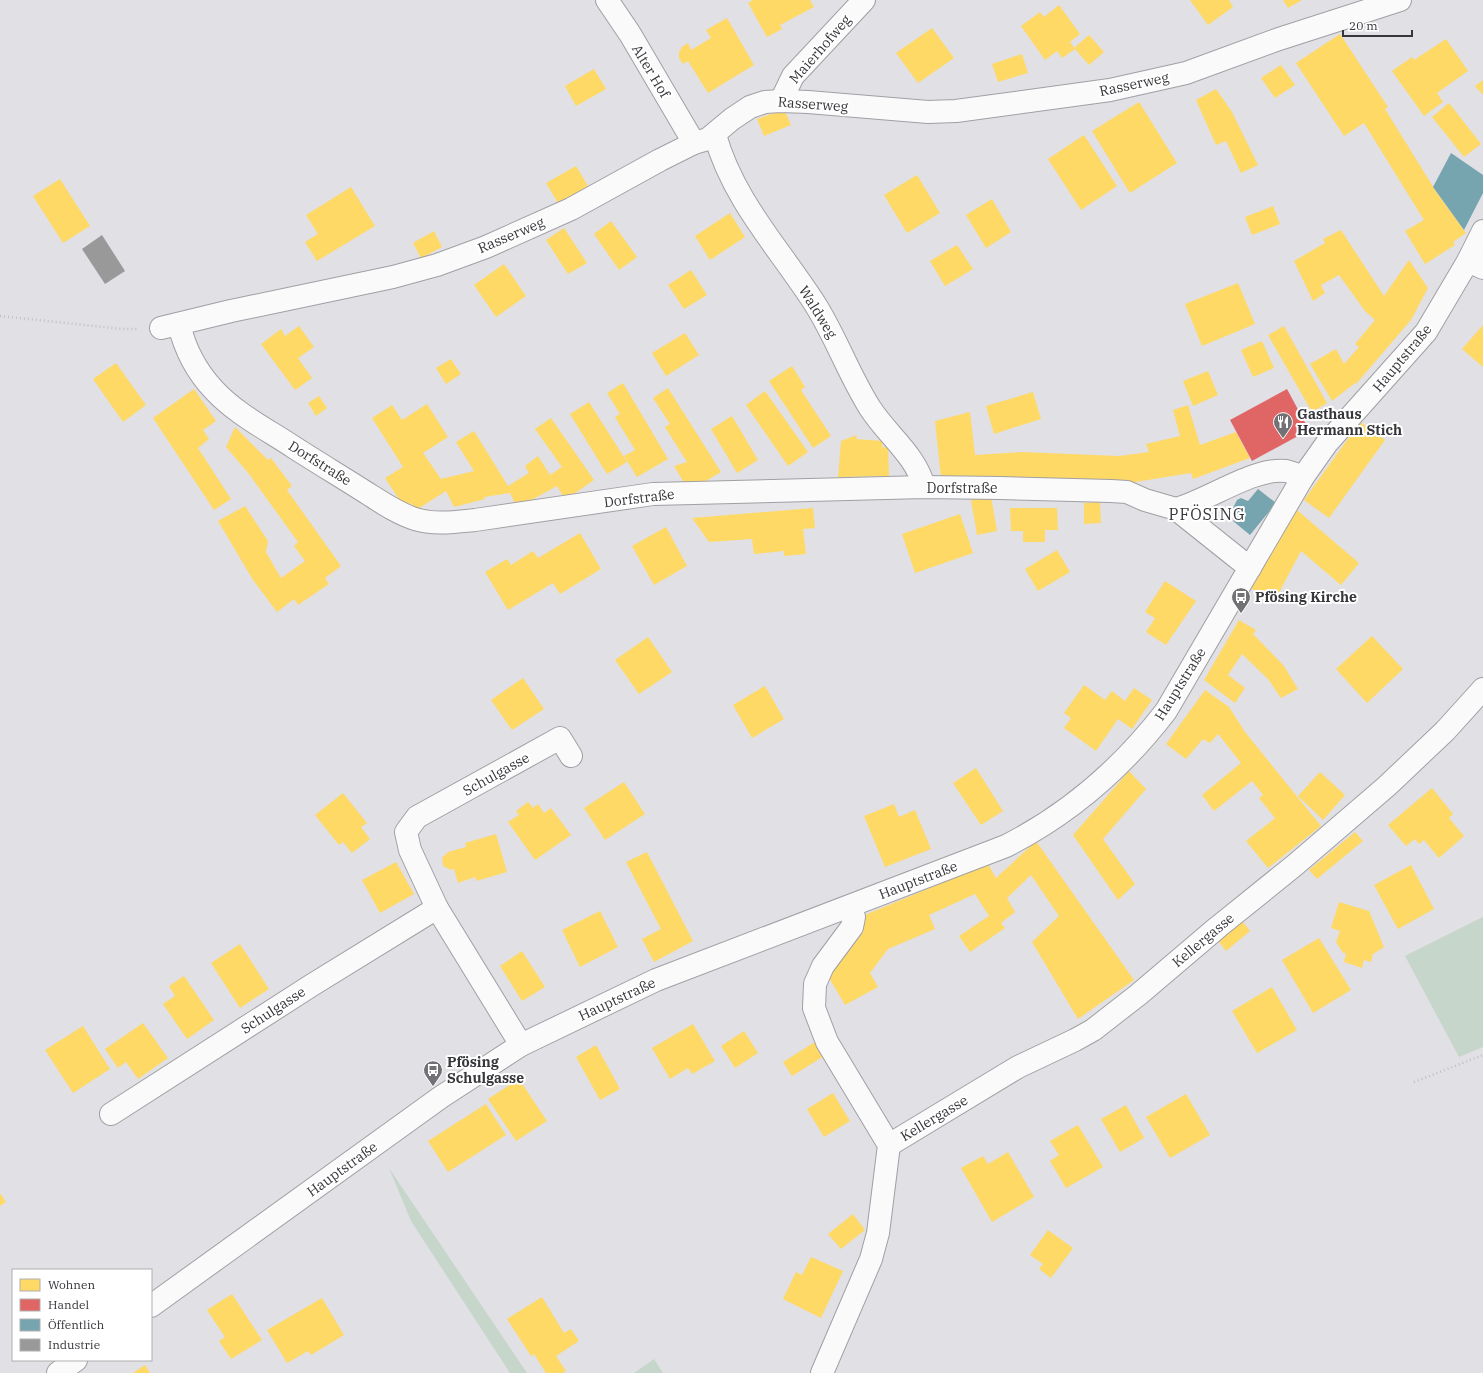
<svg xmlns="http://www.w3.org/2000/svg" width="1483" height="1373" viewBox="0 0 1483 1373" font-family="'IBM Plex Serif',serif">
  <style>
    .green { fill: #c6d6ca }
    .homes { fill: #ffd966 }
    .shops { fill: #e06666 }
    .public { fill: #76a5af }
    .industry { fill: #999 }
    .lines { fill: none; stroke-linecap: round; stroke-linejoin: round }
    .street-casing { stroke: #a0a0a4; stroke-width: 24 }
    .secondary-casing { stroke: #a0a0a4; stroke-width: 24 }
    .path { stroke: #c0c0c1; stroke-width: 2.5; stroke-dasharray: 1 3; stroke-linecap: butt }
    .street { stroke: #fafafb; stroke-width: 22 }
    .secondary { stroke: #fafafb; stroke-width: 22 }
    .labels { text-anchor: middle; stroke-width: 4; stroke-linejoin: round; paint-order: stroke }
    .street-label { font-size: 14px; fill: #36373b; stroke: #fff }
    .poi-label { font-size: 14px; font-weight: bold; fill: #36373b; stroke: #fff; text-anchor: start }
    .quarter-label { font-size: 16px; letter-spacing: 1px; fill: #36373b; stroke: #fff }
  </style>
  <rect width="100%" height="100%" fill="#e0e0e5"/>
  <g class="green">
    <path d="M1483,917V1047L1459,1057L1405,956Z"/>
    <path d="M389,1168L527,1373H510L411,1221Z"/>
    <path d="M654,1359L663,1373H634Z"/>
  </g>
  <g class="homes">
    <path d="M753,0H810L814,7L780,25L782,29L767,37L748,3Z"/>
    <path d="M1190,0H1229L1233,7L1208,25Z"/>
    <path d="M1283,0H1302L1288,8Z"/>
    <path d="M1059,5L1080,34L1070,42L1075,49L1062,58L1057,51L1045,60L1021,26L1040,12L1044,17Z"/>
    <path d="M727,18L754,65L708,93L688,61L683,64L679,58V52L682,47L688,43L691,50L711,38L706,30Z"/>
    <path d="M932,28L954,58L918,83L896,53Z"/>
    <path d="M1340,34L1388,107L1385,109L1437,193L1466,233L1453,242L1455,245L1425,264L1405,231L1424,220L1364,123L1344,136L1296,63Z"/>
    <path d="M1089,35L1104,52L1089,65L1074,48Z"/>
    <path d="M1446,39L1468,71L1437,93L1443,102L1424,116L1392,71L1412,57L1414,60Z"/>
    <path d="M1022,54L1028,73L998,82L992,64Z"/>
    <path d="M1281,65L1295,85L1275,98L1261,78Z"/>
    <path d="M594,69L606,89L576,106L565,86Z"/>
    <path d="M1483,80V95L1475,86Z"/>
    <path d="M1216,89L1232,112L1258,165L1241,173L1226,141L1216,145L1196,100Z"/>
    <path d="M1139,102L1177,163L1130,193L1092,131Z"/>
    <path d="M1449,103L1481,144L1464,157L1432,117Z"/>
    <path d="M784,109L791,125L764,136L757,119Z"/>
    <path d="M1084,135L1117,186L1081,210L1048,159Z"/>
    <path d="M576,166L588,186L558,203L546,183Z"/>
    <path d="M917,175L940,213L907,233L884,195Z"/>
    <path d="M60,179L90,226L63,243L33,196Z"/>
    <path d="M351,187L375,226L317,261L305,242L318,234L306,215Z"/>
    <path d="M992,199L1011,232L986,248L966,215Z"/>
    <path d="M1273,206L1280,224L1252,235L1245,217Z"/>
    <path d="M730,213L745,237L710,260L695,236Z"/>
    <path d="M611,221L637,257L619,270L594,234Z"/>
    <path d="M564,228L587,263L568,274L546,240Z"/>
    <path d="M1341,230L1384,296L1409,260L1428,288L1411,320L1356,384L1355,383L1332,401L1310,364L1336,349L1344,364L1359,347L1355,344L1375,320L1365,311L1339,275L1321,285L1325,293L1313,301L1294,261L1325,243L1323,239Z"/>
    <path d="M434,231L442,247L421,258L413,243Z"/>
    <path d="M957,245L973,269L945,286L930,261Z"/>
    <path d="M504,264L526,296L496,317L474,285Z"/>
    <path d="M691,270L707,295L684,309L668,285Z"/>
    <path d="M1238,283L1255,324L1202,346L1185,304Z"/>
    <path d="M1483,325V367L1462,349Z"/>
    <path d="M299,326L314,347L298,358L312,378L295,390L261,344L281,329L285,336Z"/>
    <path d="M1284,326L1327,403L1312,412L1268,335Z"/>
    <path d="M685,333L699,355L666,376L652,353Z"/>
    <path d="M1262,341L1274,368L1253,377L1241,350Z"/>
    <path d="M451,359L461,374L446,384L436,368Z"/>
    <path d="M116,363L146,405L123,422L93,379Z"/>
    <path d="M792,366L805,387L801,390L831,436L813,448L769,381Z"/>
    <path d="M1208,371L1218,395L1193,406L1183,381Z"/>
    <path d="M623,383L668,459L637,477L624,456L635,450L615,417L620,414L607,393Z"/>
    <path d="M668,388L721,472L704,482L686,486L674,466L687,462L665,427L670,424L653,398Z"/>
    <path d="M194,389L216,421L203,430L209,439L198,448L231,499L214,510L153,418Z"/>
    <path d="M765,391L808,452L788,466L746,405Z"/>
    <path d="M1033,392L1041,419L994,434L986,406Z"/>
    <path d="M319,396L327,408L316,416L308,403Z"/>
    <path d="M589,402L627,462L607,474L570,414Z"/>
    <path d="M427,404L448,437L423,453L441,479L474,471L456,442L474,431L508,486L529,473L525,466L538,456L550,475L562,467L535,429L551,418L594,480L565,500L557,486L517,508L510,493L484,497L485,499L454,507L446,491L416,510L411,503L405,508L385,478L403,467L372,418L392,405L402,420Z"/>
    <path d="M1188,405L1200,445L1236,432L1250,458L1193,479L1191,473L1123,484L1030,480L1029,477H941L935,421L970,412L975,455L1022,452L1119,456L1149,452L1146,444L1180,436L1173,410Z"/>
    <path d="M732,416L758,460L737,473L711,429Z"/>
    <path d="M1360,422L1385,440L1329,518L1304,500Z"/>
    <path d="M235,427L268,460L271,458L292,486L287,490L341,566L325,578L329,584L298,605L294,599L277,612L253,580L218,521L245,506L268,541L266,552L281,578L305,561L294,546L298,542L249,474L226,447Z"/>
    <path d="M857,435L856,439L883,441L882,447L888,448L889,476L838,477L841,441Z"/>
    <path d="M991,496L997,531L977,535L971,500Z"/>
    <path d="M1100,502L1101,523L1084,524V503Z"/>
    <path d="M813,508L815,528L803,529L806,554L784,556V551L754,554L752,539L709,542L692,518Z"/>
    <path d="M1010,508H1057L1058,530H1045V542H1023V531H1011Z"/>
    <path d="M1297,510L1359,563L1341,585L1301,551L1274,602L1251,588Z"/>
    <path d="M960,514L973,553L915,573L902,534Z"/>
    <path d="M666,527L687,566L654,585L632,546Z"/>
    <path d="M580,533L601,569L560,594L553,583L508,610L485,572L507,559L511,565L533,551L538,558Z"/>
    <path d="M1057,550L1070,572L1038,591L1025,569Z"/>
    <path d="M1165,581L1196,601L1166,645L1146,632L1155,618L1145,612Z"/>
    <path d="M1239,620L1256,630L1253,634L1284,666L1298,689L1281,698L1268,679L1242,654L1228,675L1245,688L1235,703L1204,680Z"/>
    <path d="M1372,636L1403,669L1367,703L1336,669Z"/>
    <path d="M648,637L672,672L639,694L615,660Z"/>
    <path d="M523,678L544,709L512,730L491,700Z"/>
    <path d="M1084,685L1105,700L1112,691L1125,701L1134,688L1152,700L1132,729L1118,719L1096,751L1064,728L1071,718L1064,713Z"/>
    <path d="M765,686L784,719L752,738L733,705Z"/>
    <path d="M1205,690L1229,707L1245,732L1321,826L1268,868L1246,841L1275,818L1259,798L1263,795L1252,781L1214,811L1202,795L1241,763L1218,734L1210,743L1203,739L1186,759L1166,744Z"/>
    <path d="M976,768L1003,811L981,825L953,783Z"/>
    <path d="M1129,771L1146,789L1103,839L1135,884L1118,900L1073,835Z"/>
    <path d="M1320,772L1345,795L1323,820L1298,796Z"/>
    <path d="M624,782L645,814L605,840L584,808Z"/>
    <path d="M1432,788L1453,814L1449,818L1464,836L1439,858L1424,840L1419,844L1415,839L1406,846L1388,825Z"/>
    <path d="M343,793L367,823L361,827L370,839L352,853L343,842L339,845L315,815Z"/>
    <path d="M528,802L533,808L538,804L544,813L551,808L571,835L535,860L508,822L519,815L516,811Z"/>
    <path d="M894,804L899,817L915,810L931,849L885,867L864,816Z"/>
    <path d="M1355,832L1363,841L1317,879L1309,870Z"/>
    <path d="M496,834L507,872L476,881L475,877L458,883L454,869L451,870L443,866L442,858L448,852L466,847L465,843Z"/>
    <path d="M1036,841L1134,980L1078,1019L1032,942L1059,916L1031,875L1007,898L1015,912L1001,923L1005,928L970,952L959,936L989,916L975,894L929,915L935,929L888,949L870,973L878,987L845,1005L825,971L867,914L988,864L996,878Z"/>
    <path d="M647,852L693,941L654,962L642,939L661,929L626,862Z"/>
    <path d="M396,862L414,894L380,913L362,880Z"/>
    <path d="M1411,865L1434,909L1398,929L1374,885Z"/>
    <path d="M1339,902L1369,911L1384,947L1373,954L1371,962L1364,960L1362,968L1344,962L1346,953H1343L1336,942L1340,931L1331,928Z"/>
    <path d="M600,911L618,947L580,967L562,930Z"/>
    <path d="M1240,918L1250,931L1226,951L1216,938Z"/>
    <path d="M1319,938L1351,990L1313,1013L1282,960Z"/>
    <path d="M240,944L269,989L240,1008L211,963Z"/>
    <path d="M522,951L545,987L522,1001L500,966Z"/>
    <path d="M184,976L214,1020L187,1039L163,1004L175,996L169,986Z"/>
    <path d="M1272,987L1297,1030L1257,1053L1232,1011Z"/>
    <path d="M143,1023L168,1058L138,1079L126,1062L118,1068L105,1049Z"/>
    <path d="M693,1024L715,1061L692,1074L688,1068L670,1079L652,1048Z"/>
    <path d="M83,1026L110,1069L73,1093L45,1050Z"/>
    <path d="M744,1031L758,1053L735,1068L721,1046Z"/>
    <path d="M815,1042L824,1056L792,1076L783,1062Z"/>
    <path d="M596,1045L620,1089L600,1100L576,1057Z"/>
    <path d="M519,1079L547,1121L516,1141L488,1099Z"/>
    <path d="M833,1093L850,1121L824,1137L807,1109Z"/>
    <path d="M1186,1094L1210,1135L1170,1158L1146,1117Z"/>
    <path d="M486,1104L506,1135L448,1172L428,1141Z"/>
    <path d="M1126,1105L1144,1138L1120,1152L1101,1119Z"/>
    <path d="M1078,1125L1103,1167L1066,1188L1050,1161L1059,1155L1050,1141Z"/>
    <path d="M1008,1152L1034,1197L992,1222L961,1168L983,1156L988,1164Z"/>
    <path d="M0,1193L6,1202L0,1206Z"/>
    <path d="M853,1214L865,1230L841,1249L828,1234Z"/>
    <path d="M1048,1230L1073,1248L1051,1278L1039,1269L1043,1264L1030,1255Z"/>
    <path d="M811,1257L843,1271L821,1318L783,1299L796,1272L802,1275Z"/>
    <path d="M232,1294L262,1340L231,1359L219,1341L225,1337L207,1310Z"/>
    <path d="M542,1297L564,1333L571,1329L579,1341L556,1356L566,1371L563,1373H546L534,1354L531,1356L507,1319Z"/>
    <path d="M322,1298L344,1335L311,1355L308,1351L287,1363L267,1330Z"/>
    <path d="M145,1365L150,1373H133Z"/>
  </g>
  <path class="shops" d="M1287,389L1309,430L1252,461L1230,420Z"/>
  <g class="public">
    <path d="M1451,153L1483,175V193L1464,230L1433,187Z"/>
    <path d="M1258,489L1276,503L1250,535L1233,521L1238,515L1233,508L1237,500L1241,498L1248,501Z"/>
  </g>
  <path class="industry" d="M102,235L125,271L105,284L82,249Z"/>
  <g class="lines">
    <g class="street-casing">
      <g id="street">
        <path d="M607,0L630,34L694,143"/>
        <path d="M781,101L793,76L864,0"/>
        <path d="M715,135C733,200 779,248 815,304C836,337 849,375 870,408C888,436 916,455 924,487"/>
        <path d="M1468,261L1483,268"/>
        <path d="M179,324C185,350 196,371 214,390C236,414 268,430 295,448C320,464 345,479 370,495C384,504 399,514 415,519C434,525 455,522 475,520L653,494L924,487L1000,488L1111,491L1127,492L1145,500L1176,509L1250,568"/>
        <path d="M161,328L231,311L393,277L437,265L486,247L571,209L660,160L694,143L708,139L732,119L750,107L765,102L781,101L808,102L928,112L956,111L1110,90L1186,73L1279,39L1400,0"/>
        <path d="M1176,509C1209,500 1254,467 1286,471C1291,472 1298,475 1303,477"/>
        <path d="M521,1045L437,908L410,850L406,832L417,817L560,738L571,756"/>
        <path d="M111,1114L312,985L437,908"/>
        <path d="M889,1145L1018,1067L1075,1040L1093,1030L1138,995L1218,927L1295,865L1387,786L1445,731L1483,689"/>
        <path d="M822,1373L871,1259L878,1233L889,1145L827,1042L814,1008L815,984L823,966L852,927L854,917L851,906"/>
      </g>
    </g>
    <g class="secondary-casing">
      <g id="secondary">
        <path d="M151,1306L441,1097L521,1045L656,980L1006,846C1069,814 1123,767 1166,711L1303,477L1327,443L1426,332L1468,261L1483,231"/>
        <path d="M58,1373L76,1360"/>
      </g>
    </g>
    <g class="path">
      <path d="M0,316L122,329H138"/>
      <path d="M1414,1082L1483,1055"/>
    </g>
    <use href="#street" class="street"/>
    <use href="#secondary" class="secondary"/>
  </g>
  <defs>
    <g id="restaurant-pin" transform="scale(1)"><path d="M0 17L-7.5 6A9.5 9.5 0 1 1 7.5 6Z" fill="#727276" stroke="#fff"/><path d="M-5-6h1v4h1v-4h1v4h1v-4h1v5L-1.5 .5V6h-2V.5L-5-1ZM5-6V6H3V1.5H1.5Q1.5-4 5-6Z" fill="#fff"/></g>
    <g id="bus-pin" transform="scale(1)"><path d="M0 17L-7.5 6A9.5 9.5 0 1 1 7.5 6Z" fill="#727276" stroke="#fff"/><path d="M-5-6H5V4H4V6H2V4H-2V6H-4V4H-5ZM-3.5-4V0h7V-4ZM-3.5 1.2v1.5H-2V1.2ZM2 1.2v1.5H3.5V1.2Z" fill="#fff"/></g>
  </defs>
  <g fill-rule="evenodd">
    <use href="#restaurant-pin" x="1283" y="422"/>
    <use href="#bus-pin" x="1241" y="597"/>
    <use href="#bus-pin" x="433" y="1070"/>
  </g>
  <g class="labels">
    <g class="street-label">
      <text transform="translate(820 49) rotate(-49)" y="5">Maierhofweg</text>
      <text transform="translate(651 71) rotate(59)" y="5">Alter Hof</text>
      <text transform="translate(1134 84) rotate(-12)" y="5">Rasserweg</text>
      <text transform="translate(813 104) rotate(4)" y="5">Rasserweg</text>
      <text transform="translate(511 235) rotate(-23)" y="5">Rasserweg</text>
      <text transform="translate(818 312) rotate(58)" y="5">Waldweg</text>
      <text transform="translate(1402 358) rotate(-50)" y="5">Hauptstraße</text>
      <text transform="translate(320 463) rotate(32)" y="5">Dorfstraße</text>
      <text x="962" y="493">Dorfstraße</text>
      <text transform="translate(639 498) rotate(-7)" y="5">Dorfstraße</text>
      <text transform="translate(1180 684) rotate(-58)" y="5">Hauptstraße</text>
      <text transform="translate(496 774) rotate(-29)" y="5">Schulgasse</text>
      <text transform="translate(918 880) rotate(-21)" y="5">Hauptstraße</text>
      <text transform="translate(1203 940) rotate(-40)" y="5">Kellergasse</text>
      <text transform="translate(617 999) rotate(-25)" y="5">Hauptstraße</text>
      <text transform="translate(273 1010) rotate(-33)" y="5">Schulgasse</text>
      <text transform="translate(934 1118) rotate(-31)" y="5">Kellergasse</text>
      <text transform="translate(342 1169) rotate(-36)" y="5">Hauptstraße</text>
    </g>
    <g class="poi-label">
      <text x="1297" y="419">Gasthaus<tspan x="1297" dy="16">Hermann Stich</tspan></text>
      <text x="1255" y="602">Pfösing Kirche</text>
      <text x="447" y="1067">Pfösing<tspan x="447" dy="16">Schulgasse</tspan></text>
    </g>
    <g class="quarter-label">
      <text x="1207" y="520">PFÖSING</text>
    </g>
  </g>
  <rect x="12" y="1269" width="140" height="92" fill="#ffffff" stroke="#afafb1"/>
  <rect x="20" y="1279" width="20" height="12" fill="#ffd966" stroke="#afafb1"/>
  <text x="48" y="1289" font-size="12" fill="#36373b">Wohnen</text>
  <rect x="20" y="1299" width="20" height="12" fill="#e06666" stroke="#afafb1"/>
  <text x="48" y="1309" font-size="12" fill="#36373b">Handel</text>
  <rect x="20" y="1319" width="20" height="12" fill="#76a5af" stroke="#afafb1"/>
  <text x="48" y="1329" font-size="12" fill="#36373b">Öffentlich</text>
  <rect x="20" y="1339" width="20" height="12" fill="#999999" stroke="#afafb1"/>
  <text x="48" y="1349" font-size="12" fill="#36373b">Industrie</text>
  <path d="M1343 30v6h69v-6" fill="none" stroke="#36373b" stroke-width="2"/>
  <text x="1349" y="30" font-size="12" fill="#36373b" stroke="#ffffff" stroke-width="3" paint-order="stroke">20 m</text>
</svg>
